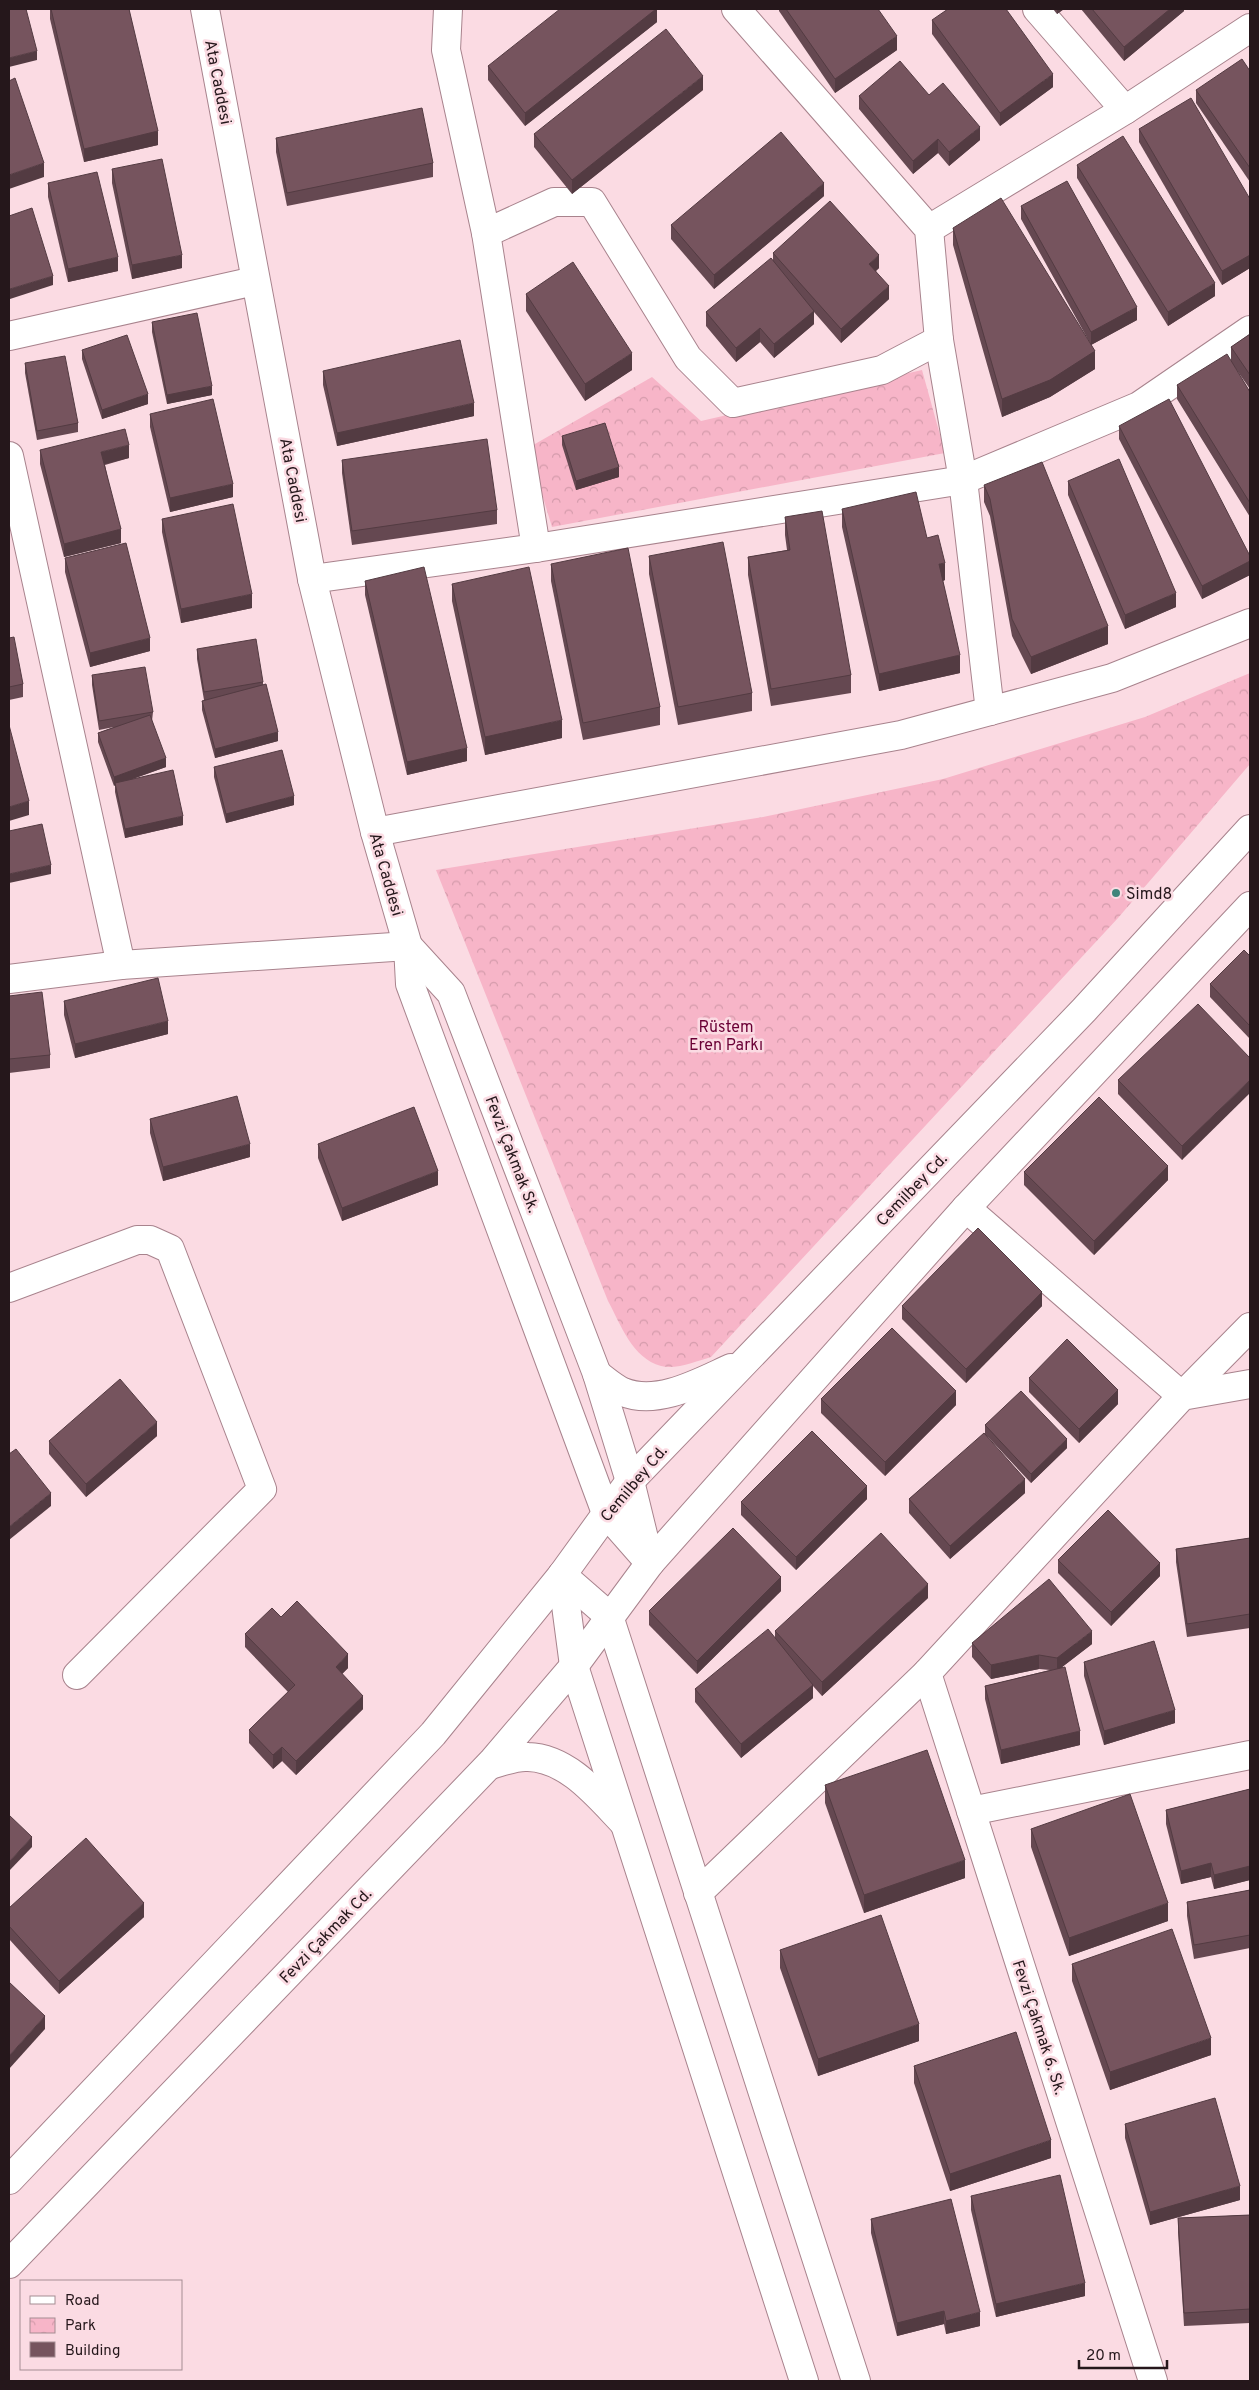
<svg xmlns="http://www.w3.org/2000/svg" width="1259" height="2390" viewBox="0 0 1259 2390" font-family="Overpass,sans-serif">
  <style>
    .park { fill: url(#park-crowns) }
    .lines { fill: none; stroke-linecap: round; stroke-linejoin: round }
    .minor-casing { stroke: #a8838d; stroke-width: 30 }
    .major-casing { stroke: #a8838d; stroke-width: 30 }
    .minor { stroke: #fff; stroke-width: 28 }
    .major { stroke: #fff; stroke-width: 28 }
    .wall { fill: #654851 }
    .shaded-wall { fill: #533b42 }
    .building { fill: #76545e; stroke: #533b42 }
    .poi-dot { fill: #40857b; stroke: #fbdbe3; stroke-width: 2 }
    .labels { text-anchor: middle; stroke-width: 5; stroke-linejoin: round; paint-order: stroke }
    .street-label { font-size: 16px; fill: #25171b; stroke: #fbdbe3 }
    .poi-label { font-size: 16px; fill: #25171b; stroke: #fbdbe3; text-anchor: start }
    .park-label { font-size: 16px; fill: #6a0035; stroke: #fbdbe3 }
  </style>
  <defs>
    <pattern id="park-crowns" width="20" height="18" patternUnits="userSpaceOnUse" patternTransform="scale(1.25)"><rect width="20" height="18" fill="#f7b5c8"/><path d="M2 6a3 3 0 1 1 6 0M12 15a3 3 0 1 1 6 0" fill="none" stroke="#d49bab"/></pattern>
  </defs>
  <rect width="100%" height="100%" fill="#fbdbe3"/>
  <g class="park">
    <path d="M922,370L945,453L552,527L528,448L652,377L701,421Z"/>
    <path d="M1250,673V764L1118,918L711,1357C697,1361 676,1370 661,1366C632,1358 621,1325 608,1301L436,870L763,817L943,779L1145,717Z"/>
  </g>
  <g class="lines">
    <g class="minor-casing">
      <g id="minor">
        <path d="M205,9L312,579L375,832L408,946L410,984L606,1513L650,1563"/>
        <path d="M448,9L446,50L486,233L536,548"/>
        <path d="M736,9L929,229L939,340L963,480L990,711"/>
        <path d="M1037,9L1125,110"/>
        <path d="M929,229L1125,110L1250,28"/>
        <path d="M486,233L554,202H592L688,358L733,403L882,370L939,340"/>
        <path d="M9,336L255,281"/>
        <path d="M9,456L121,965"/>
        <path d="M312,579L536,548L963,480L1139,406L1250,330"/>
        <path d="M375,832L901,735L1112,678L1250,623"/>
        <path d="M408,946L451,993L597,1374L630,1481L649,1559"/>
        <path d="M9,979L121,965L408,946"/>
        <path d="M966,1208L1182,1396L1250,1327"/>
        <path d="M9,1288L137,1240H150L170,1249L262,1489L77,1675"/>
        <path d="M562,1575L609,1616L856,2381"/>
        <path d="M562,1575L574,1666L804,2381"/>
        <path d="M927,1673L1153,2381"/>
        <path d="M971,1811L1250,1755"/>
        <path d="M698,1893L927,1673L1182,1396L1250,1384"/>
      </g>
    </g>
    <g class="major-casing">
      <g id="major">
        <path d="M597,1374C605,1380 614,1388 623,1392C658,1406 700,1382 731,1368"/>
        <path d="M490,1765C501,1762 516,1756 528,1757C568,1758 598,1796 624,1823"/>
        <path d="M9,2180L433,1734L562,1575L630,1481L1084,1010L1250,829"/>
        <path d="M9,2264L492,1762L574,1666L650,1563L966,1208L1250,906"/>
      </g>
    </g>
    <use href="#minor" class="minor"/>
    <use href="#major" class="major"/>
  </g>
  <g class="wall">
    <path d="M50,9H129L158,145L84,162L50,19Z"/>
    <path d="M657,9V22L525,126L488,80V66Z"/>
    <path d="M779,9H878L897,50L835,93L779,11Z"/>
    <path d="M1053,9H1064L1057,14Z"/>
    <path d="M1081,9H1184V11L1124,61Z"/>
    <path d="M932,20L1053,87L1000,126L932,34Z"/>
    <path d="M1250,71V182L1196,103V90Z"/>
    <path d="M703,90L572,194L534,147V134Z"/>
    <path d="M929,95L980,140L949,166L938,153L913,174L859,109V96Z"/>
    <path d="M1139,129L1250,199V268L1222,285L1139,142Z"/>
    <path d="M276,138L433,163V177L287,206L276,152Z"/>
    <path d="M1077,165L1215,296L1168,326L1077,178Z"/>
    <path d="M112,169L182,268L132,279L112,183Z"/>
    <path d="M48,183L118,271L68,282L48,197Z"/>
    <path d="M824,196L714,289L671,239V225Z"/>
    <path d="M1021,206L1137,320L1091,345L1095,369L1050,397L1002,417L953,245V228L1090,343L1021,219Z"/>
    <path d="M773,253L879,268L876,271L889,299L841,343L814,312V324L774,358L760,342L736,362L706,326V312L773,260Z"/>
    <path d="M526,294L632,370L585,401L526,311Z"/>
    <path d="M152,322L212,395L167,404L152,332Z"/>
    <path d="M1250,334V389L1231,362L1250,392V517L1177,399V385L1231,361V347Z"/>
    <path d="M82,350L148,404L102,419L82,359Z"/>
    <path d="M25,363L78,423V432L37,440L25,373Z"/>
    <path d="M323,371L474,416L337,446L323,385Z"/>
    <path d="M150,414L233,497L170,512L150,427Z"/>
    <path d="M1119,426L1250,556V575L1202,599L1119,439Z"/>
    <path d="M562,436L619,477L576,490L562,445Z"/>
    <path d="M40,450L129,458L105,465L121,543L64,557L40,464Z"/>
    <path d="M342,460L497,510V524L352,545L342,473Z"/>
    <path d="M1068,481L1176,607L1125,629L1068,495Z"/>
    <path d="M984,485L1108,644L1031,674L1012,636L990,516L984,502Z"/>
    <path d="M842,509L927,538L945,580L943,581L960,673L879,691L842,527Z"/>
    <path d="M785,517L851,675V693L771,706L748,575V557L787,550L785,535Z"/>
    <path d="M162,519L252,608L181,623L162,532Z"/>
    <path d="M649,556L752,693V711L678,725L649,574Z"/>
    <path d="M65,558L150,651L90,667L65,572Z"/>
    <path d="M551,564L660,707V725L583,740L551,581Z"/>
    <path d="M365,581L467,761L407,775L365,595Z"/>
    <path d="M452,584L562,738L485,755L452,601Z"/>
    <path d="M9,638L23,684V697L9,700Z"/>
    <path d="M197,649L263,682V685L278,741L215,758L202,710V701L204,700L197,659Z"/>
    <path d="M92,675L153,712L152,721L166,767L133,779L183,825L125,838L115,792V785L114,786L98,742V733L114,727L99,730L92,685Z"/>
    <path d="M214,767L294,805L226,823L214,777Z"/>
    <path d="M1250,956V1039L1210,997V984Z"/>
    <path d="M9,996L50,1055V1068L9,1073Z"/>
    <path d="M64,1001L168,1034L75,1058L64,1015Z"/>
    <path d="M1250,1058L1182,1160L1118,1094V1080Z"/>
    <path d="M150,1119L250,1157L163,1181L150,1133Z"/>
    <path d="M318,1144L438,1185L342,1221L318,1158Z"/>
    <path d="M1024,1172L1168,1180L1094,1255L1024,1185Z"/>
    <path d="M902,1306H1042L966,1383L902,1319Z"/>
    <path d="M1029,1378L1118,1404L1079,1443L1029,1392Z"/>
    <path d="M821,1399L956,1405L885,1476L821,1413Z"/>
    <path d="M985,1425L1067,1448L1031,1483L987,1436L1025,1493L950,1559L909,1513V1499L985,1434Z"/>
    <path d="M157,1436L86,1497L49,1454V1441Z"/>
    <path d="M867,1499L796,1570L741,1515V1502Z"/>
    <path d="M1250,1538V1628L1187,1637L1176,1562V1549Z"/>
    <path d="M1058,1560L1160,1576L1111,1626L1058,1573Z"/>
    <path d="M781,1591L697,1674L649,1625V1611Z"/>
    <path d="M928,1598L822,1696L813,1686V1698L741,1758L695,1702V1689L775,1638V1631Z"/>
    <path d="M281,1617L348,1668L342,1674L363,1709L296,1775L282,1761L273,1769L249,1743V1730L288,1692L245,1647V1634Z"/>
    <path d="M972,1643L1092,1644L1062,1667L1080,1745L1001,1764L985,1699V1686L1050,1670L1039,1669L991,1679L972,1657Z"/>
    <path d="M1084,1662L1175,1723L1104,1745L1084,1676Z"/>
    <path d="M825,1785L965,1878L864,1913L825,1803Z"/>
    <path d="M1250,1789V1881V1880L1214,1889L1211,1877L1181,1884L1166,1824V1810Z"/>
    <path d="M1031,1829L1168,1921L1069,1956L1031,1847Z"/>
    <path d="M1250,1890V1948L1194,1959L1187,1916V1902Z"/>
    <path d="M9,1908L144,1917L59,1994L9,1939Z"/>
    <path d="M780,1950L919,2041L818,2076L780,1968Z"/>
    <path d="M1072,1964L1211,2055L1110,2090L1072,1981Z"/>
    <path d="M914,2066L1051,2158L950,2191L914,2083Z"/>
    <path d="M1125,2124L1240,2200L1150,2225L1125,2138Z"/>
    <path d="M971,2196L1085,2296L996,2317L971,2210Z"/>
    <path d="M1250,2215V2323L1184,2326L1178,2232V2218Z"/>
    <path d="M871,2219L980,2326L946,2334L944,2324L897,2336L871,2233Z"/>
  </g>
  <g class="shaded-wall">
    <path d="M656,9H657V22L525,126V113Z"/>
    <path d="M1057,9H1064L1057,14Z"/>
    <path d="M1170,9H1184V11L1124,61V47Z"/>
    <path d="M897,36V50L835,93V79Z"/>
    <path d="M37,51V60L9,67V58Z"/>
    <path d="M1053,74V87L1000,126V113Z"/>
    <path d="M703,76V90L572,194V180Z"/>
    <path d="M980,127V140L949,166V152Z"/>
    <path d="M158,131V145L84,162V149Z"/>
    <path d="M938,139V153L913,174V161Z"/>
    <path d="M44,163V177L9,189V175Z"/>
    <path d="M824,183V196L714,289V275Z"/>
    <path d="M182,255V268L132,279V265Z"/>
    <path d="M879,255V268L869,277V264Z"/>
    <path d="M1250,255V268L1222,285V271Z"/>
    <path d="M118,257V271L68,282V269Z"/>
    <path d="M53,276V285L10,299V289Z"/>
    <path d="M1215,283V296L1168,326V312Z"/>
    <path d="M889,286V299L841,343V329Z"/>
    <path d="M1137,307V320L1091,345V332Z"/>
    <path d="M814,311V324L774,358V344Z"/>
    <path d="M760,328V342L736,362V348Z"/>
    <path d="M1095,351V369L1050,397L1002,417V399Z"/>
    <path d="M632,353V370L585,401V384Z"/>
    <path d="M212,386V395L167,404V395Z"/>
    <path d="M148,394V404L102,419V410Z"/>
    <path d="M474,403V416L337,446V433Z"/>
    <path d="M129,445V458L101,465V452Z"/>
    <path d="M619,467V477L576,490V481Z"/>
    <path d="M233,484V497L170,512V498Z"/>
    <path d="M121,529V543L64,557V544Z"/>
    <path d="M1250,561V575L1202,599V586Z"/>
    <path d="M945,563V580L939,582V564Z"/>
    <path d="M1176,593V607L1125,629V615Z"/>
    <path d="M252,594V608L181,623V609Z"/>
    <path d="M1108,626V644L1031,674V657Z"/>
    <path d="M150,638V651L90,667V653Z"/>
    <path d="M960,655V673L879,691V674Z"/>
    <path d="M562,720V738L485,755V737Z"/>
    <path d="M278,732V741L215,758V749Z"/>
    <path d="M467,748V761L407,775V762Z"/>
    <path d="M166,758V767L115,785V783V785L114,786V777Z"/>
    <path d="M294,796V805L226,823V814Z"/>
    <path d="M29,801V815L9,821V807Z"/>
    <path d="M183,816V825L125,838V829Z"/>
    <path d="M51,865V874L9,883V874Z"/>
    <path d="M168,1021V1034L75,1058V1044Z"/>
    <path d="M1250,1080V1093L1182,1160V1146Z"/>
    <path d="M250,1144V1157L163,1181V1167Z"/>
    <path d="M1168,1166V1180L1094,1255V1241Z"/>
    <path d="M438,1171V1185L342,1221V1208Z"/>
    <path d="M1042,1292V1306L966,1383V1369Z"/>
    <path d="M1118,1390V1404L1079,1443V1429Z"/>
    <path d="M956,1391V1405L885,1476V1462Z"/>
    <path d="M157,1422V1436L86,1497V1484Z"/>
    <path d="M1067,1439V1448L1031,1483V1474Z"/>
    <path d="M1025,1479V1493L950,1559V1546Z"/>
    <path d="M867,1486V1499L796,1570V1557Z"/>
    <path d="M51,1493V1506L9,1540V1527Z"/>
    <path d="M1160,1563V1576L1111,1626V1612Z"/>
    <path d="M781,1577V1591L697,1674V1661Z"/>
    <path d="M928,1584V1598L822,1696V1682Z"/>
    <path d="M1092,1631V1644L1057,1671V1658Z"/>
    <path d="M348,1654V1668L336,1680V1667Z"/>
    <path d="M1039,1655V1669L991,1679V1665Z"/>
    <path d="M813,1685V1698L741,1758V1744Z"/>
    <path d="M363,1696V1709L296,1775V1761Z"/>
    <path d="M1175,1710V1723L1104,1745V1731Z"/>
    <path d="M1080,1731V1745L1001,1764V1750Z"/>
    <path d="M282,1747V1761L273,1769V1755Z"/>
    <path d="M32,1837V1847L9,1871V1862Z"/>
    <path d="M965,1860V1878L864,1913V1895Z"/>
    <path d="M1211,1863V1877L1181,1884V1871Z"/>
    <path d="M1250,1866V1880L1214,1889V1875Z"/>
    <path d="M144,1903V1917L59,1994V1981Z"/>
    <path d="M1168,1903V1921L1069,1956V1938Z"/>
    <path d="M45,2016V2029L9,2069V2056Z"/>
    <path d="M919,2024V2041L818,2076V2059Z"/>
    <path d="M1211,2038V2055L1110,2090V2072Z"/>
    <path d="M1051,2140V2158L950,2191V2174Z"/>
    <path d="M1240,2186V2200L1150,2225V2212Z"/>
    <path d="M1085,2283V2296L996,2317V2304Z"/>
    <path d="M944,2311V2324L897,2336V2323Z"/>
    <path d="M980,2312V2326L946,2334V2321Z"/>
  </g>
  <g class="building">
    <path d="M9,9H26L37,51L9,58Z"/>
    <path d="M51,9H129L158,131L84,149Z"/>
    <path d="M560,9H656L525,113L488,66Z"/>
    <path d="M786,9H878L897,36L835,79Z"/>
    <path d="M948,9H1006L1053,74L1000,113L932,20Z"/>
    <path d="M1092,9H1170L1124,47Z"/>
    <path d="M666,29L703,76L572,180L534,134Z"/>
    <path d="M1242,59L1250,71V168L1196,90Z"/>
    <path d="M900,61L929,95L943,83L980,127L949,152L938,139L913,161L859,96Z"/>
    <path d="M15,78L44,163L9,175V81Z"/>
    <path d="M1191,98L1250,199V255L1222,271L1139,129Z"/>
    <path d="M422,108L433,163L287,193L276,138Z"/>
    <path d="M781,132L824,183L714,275L671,225Z"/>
    <path d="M1123,136L1215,283L1168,312L1077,165Z"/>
    <path d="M162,159L182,255L132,265L112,169Z"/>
    <path d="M97,172L118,257L68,269L48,183Z"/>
    <path d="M1067,181L1137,307L1091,332L1021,206Z"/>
    <path d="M1001,198L1095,351L1050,380L1002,399L953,228Z"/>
    <path d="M830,201L879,255L869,264L889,286L841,329L773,253Z"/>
    <path d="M32,208L53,276L10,289L9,286V216Z"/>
    <path d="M771,258L814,311L774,344L760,328L736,348L706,312Z"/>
    <path d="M573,262L632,353L585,384L526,294Z"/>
    <path d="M197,313L212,386L167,395L152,322Z"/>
    <path d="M1250,334V375L1231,347Z"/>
    <path d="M127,335L148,394L102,410L82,350Z"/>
    <path d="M460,340L474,403L337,433L323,371Z"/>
    <path d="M1227,354L1250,392V503L1177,385Z"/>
    <path d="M65,356L78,423L37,431L25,363Z"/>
    <path d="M213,399L233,484L170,498L150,414Z"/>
    <path d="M1169,399L1250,556V561L1202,586L1119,426Z"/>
    <path d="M605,423L619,467L576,481L562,436Z"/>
    <path d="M125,429L129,445L101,452L121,529L64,544L40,450Z"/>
    <path d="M487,439L497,510L352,531L342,460Z"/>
    <path d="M1119,459L1176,593L1125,615L1068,481Z"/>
    <path d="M1042,462L1108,626L1031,657L1012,619L990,499L984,485Z"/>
    <path d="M916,492L927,538L938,535L945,563L939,564L960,655L879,674L842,509Z"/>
    <path d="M233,504L252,594L181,609L162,519Z"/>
    <path d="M822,511L851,675L771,689L748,557L790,550L785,517Z"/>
    <path d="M723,542L752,693L678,707L649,556Z"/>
    <path d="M126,543L150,638L90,653L65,558Z"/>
    <path d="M628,548L660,707L583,723L551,564Z"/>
    <path d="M424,567L467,748L407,762L365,581Z"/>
    <path d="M529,567L562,720L485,737L452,584Z"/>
    <path d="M14,637L23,684L9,687V638Z"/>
    <path d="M256,639L263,682L204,692L197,649Z"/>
    <path d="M145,667L153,712L99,721L92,675Z"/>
    <path d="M266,684L278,732L215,749L202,701Z"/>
    <path d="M150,715L166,758L114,777L98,733Z"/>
    <path d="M9,725L29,801L9,807Z"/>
    <path d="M282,750L294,796L226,814L214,767Z"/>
    <path d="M173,770L183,816L125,829L115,783Z"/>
    <path d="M42,824L51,865L9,874V831Z"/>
    <path d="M1244,950L1250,956V1026L1210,984Z"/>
    <path d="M158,978L168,1021L75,1044L64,1001Z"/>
    <path d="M42,992L50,1055L9,1059V996Z"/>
    <path d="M1198,1004L1250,1058V1080L1182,1146L1118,1080Z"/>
    <path d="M237,1096L250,1144L163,1167L150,1119Z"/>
    <path d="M1099,1097L1168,1166L1094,1241L1024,1172Z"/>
    <path d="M414,1107L438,1171L342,1208L318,1144Z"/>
    <path d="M978,1228L1042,1292L966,1369L902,1306Z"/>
    <path d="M892,1328L956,1391L885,1462L821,1399Z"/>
    <path d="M1067,1339L1118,1390L1079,1429L1029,1378Z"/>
    <path d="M120,1379L157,1422L86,1484L49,1441Z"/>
    <path d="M1021,1391L1067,1439L1031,1474L985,1425Z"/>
    <path d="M812,1431L867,1486L796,1557L741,1502Z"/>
    <path d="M984,1433L1025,1479L950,1546L909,1499Z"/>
    <path d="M16,1449L51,1493L9,1527V1454Z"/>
    <path d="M1108,1510L1160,1563L1111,1612L1058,1560Z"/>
    <path d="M733,1528L781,1577L697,1661L649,1611Z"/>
    <path d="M881,1533L928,1584L822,1682L775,1631Z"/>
    <path d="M1250,1538V1614L1187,1624L1176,1549Z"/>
    <path d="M1049,1579L1092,1631L1057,1658L1039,1655L991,1665L972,1643Z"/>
    <path d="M297,1601L348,1654L336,1667L363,1696L296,1761L282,1747L273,1755L249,1730L295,1685L245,1634L272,1608L281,1617Z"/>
    <path d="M768,1629L813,1685L741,1744L695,1689Z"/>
    <path d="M1154,1641L1175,1710L1104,1731L1084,1662Z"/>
    <path d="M1065,1667L1080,1731L1001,1750L985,1686Z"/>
    <path d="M927,1750L965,1860L864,1895L825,1785Z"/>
    <path d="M1250,1789V1868V1866L1214,1875L1211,1863L1181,1871L1166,1810Z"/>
    <path d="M1130,1794L1168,1903L1069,1938L1031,1829Z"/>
    <path d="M9,1815L32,1837L9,1862Z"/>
    <path d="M86,1838L144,1903L59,1981L9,1926V1908Z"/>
    <path d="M1250,1890V1935L1194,1945L1187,1902Z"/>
    <path d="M881,1915L919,2024L818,2059L780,1950Z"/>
    <path d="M1172,1929L1211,2038L1110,2072L1072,1964Z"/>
    <path d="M9,1982L45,2016L9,2056Z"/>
    <path d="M1016,2032L1051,2140L950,2174L914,2066Z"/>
    <path d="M1215,2098L1240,2186L1150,2212L1125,2124Z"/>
    <path d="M1060,2175L1085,2283L996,2304L971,2196Z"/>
    <path d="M951,2199L980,2312L946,2321L944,2311L897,2323L871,2219Z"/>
    <path d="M1250,2215V2309L1184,2313L1178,2218Z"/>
  </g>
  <circle class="poi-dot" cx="1116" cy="893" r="5"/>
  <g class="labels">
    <g class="street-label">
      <text transform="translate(219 82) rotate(79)" y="6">Ata Caddesi</text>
      <text transform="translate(294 480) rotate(79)" y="6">Ata Caddesi</text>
      <text transform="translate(387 874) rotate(74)" y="6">Ata Caddesi</text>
      <text transform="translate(513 1154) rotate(69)" y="6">Fevzi Çakmak Sk.</text>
      <text transform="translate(911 1189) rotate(-46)" y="6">Cemilbey Cd.</text>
      <text transform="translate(633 1483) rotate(-50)" y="6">Cemilbey Cd.</text>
      <text transform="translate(325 1935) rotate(-46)" y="6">Fevzi Çakmak Cd.</text>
      <text transform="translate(1040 2027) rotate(72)" y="6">Fevzi Çakmak 6. Sk.</text>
    </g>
    <g class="poi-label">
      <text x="1126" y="899">Simd8</text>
    </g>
    <g class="park-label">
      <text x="726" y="1032">Rüstem<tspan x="726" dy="18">Eren Parkı</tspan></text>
    </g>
  </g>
  <rect width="1259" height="2390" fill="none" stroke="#25171b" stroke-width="20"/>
  <rect x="20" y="2280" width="162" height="90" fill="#fbdbe3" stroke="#a58d93"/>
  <rect x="30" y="2296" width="25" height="8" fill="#ffffff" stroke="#a58d93"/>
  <text x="65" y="2305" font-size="15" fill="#25171b">Road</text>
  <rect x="30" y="2318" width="25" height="15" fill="url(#park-crowns)" stroke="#a58d93"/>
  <text x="65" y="2330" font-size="15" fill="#25171b">Park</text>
  <rect x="30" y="2342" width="25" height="15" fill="#76545e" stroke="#a58d93"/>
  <text x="65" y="2355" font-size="15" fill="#25171b">Building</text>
  <path d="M1079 2360v8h88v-8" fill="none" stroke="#25171b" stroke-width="2.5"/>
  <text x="1086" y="2360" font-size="15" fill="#25171b" stroke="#fbdbe3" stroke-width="4" paint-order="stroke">20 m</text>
</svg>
